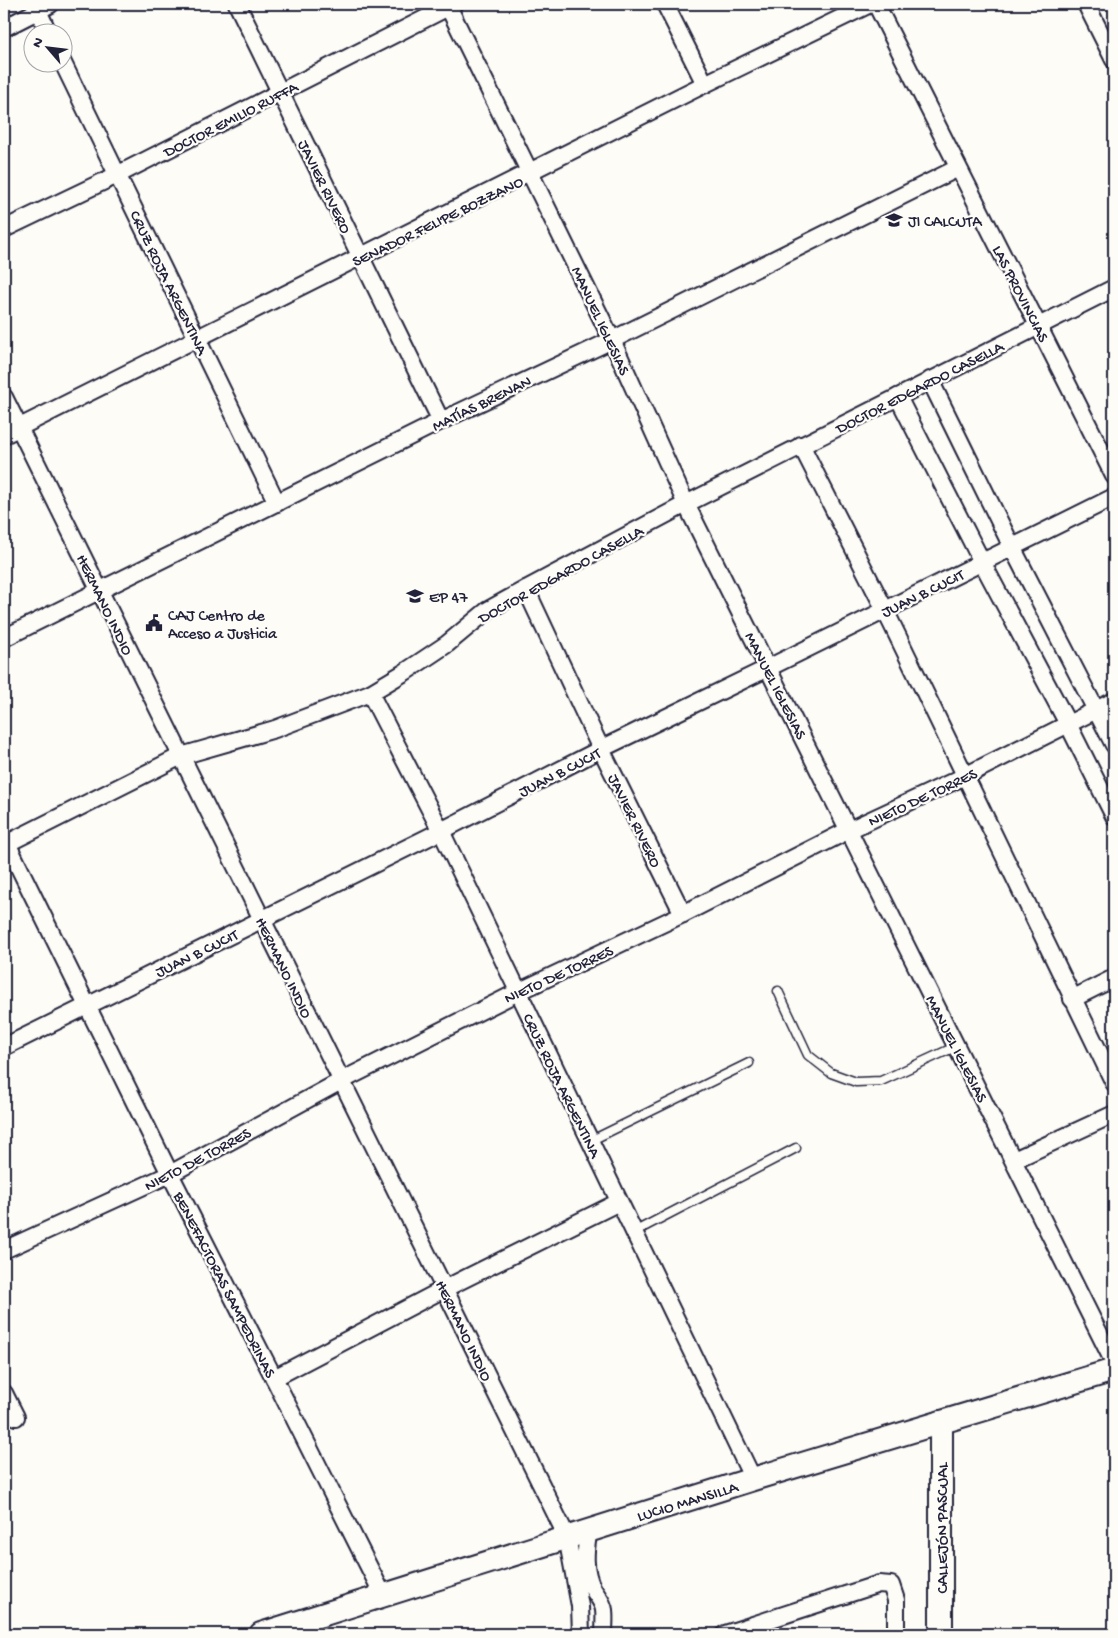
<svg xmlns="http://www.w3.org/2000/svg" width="1118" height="1638" viewBox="0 0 1118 1638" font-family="'Gochi Hand',sans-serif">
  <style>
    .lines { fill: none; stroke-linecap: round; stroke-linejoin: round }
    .lane-casing { stroke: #22223b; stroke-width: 11 }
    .street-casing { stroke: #22223b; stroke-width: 20 }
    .secondary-casing { stroke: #22223b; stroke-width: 26 }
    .lane { stroke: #fdfcf7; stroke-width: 8 }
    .street { stroke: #fdfcf7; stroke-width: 16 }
    .secondary { stroke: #fdfcf7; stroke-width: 22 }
    .labels { text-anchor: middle; stroke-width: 4.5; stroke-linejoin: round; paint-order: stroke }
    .street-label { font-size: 16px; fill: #22223b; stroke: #fdfcf7 }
    .poi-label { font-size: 16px; fill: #22223b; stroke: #fdfcf7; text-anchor: start }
  </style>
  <rect width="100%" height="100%" fill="#fdfcf7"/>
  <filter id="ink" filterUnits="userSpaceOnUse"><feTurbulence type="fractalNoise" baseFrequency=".02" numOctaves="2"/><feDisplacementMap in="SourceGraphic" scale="10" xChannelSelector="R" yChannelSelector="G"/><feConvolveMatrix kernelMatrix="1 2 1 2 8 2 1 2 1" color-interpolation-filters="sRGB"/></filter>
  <g filter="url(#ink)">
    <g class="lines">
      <g class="lane-casing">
        <g id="lane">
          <path d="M778,991L808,1055L831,1073L856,1082L881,1081L957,1046"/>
          <path d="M590,1141L749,1063"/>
          <path d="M634,1232L796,1148"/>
        </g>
      </g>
      <g class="street-casing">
        <g id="street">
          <path d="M35,4L48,32"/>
          <path d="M237,4L441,421"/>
          <path d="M447,4L612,340L686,504L1114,1363"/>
          <path d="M665,4L705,84"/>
          <path d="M876,4L1114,476"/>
          <path d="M1086,4L1114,60"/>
          <path d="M4,28L51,4"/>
          <path d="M62,61L277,503"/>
          <path d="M4,229L117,175L454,4"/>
          <path d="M930,380L1012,547L1114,745"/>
          <path d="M4,397L567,1537L580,1606L581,1634"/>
          <path d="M898,397L982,562L1068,724L1114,816"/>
          <path d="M4,435L705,84L870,4"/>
          <path d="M801,445L885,610L1114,1083"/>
          <path d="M526,589L601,749L683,914"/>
          <path d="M4,638L441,421L612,340L958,168"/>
          <path d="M370,693L441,831L753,1479"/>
          <path d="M4,837L170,1174L274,1378L383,1595"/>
          <path d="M4,845L181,756L275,729L370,693L405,672L447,644L488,610L526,589L686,504L1114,288"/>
          <path d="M1072,999L1114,978"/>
          <path d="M4,1047L441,831L601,749L768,668L1114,497"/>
          <path d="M1014,1160L1114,1114"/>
          <path d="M4,1250L170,1174L341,1081L518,992L683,914L849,830L965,776L1114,701"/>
          <path d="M274,1378L444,1289L619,1202"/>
          <path d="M4,1393L16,1417"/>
          <path d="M589,1530C585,1550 583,1570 593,1589C597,1596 603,1602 604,1610C605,1618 604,1627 604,1634"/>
          <path d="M725,1634L879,1584L891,1585L896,1600V1634"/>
        </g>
      </g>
      <g class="secondary-casing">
        <g id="secondary">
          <path d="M261,1634L753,1479L1114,1370"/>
          <path d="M941,1634V1422"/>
        </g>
      </g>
      <use href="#lane" class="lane"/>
      <use href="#street" class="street"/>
      <use href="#secondary" class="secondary"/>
    </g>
  </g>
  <defs>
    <g id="school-bare" transform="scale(1.35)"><path d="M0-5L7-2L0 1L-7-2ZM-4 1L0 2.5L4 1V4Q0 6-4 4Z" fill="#22223b" stroke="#fdfcf7" stroke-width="2.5" paint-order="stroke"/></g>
    <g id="civic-bare" transform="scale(1.35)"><path d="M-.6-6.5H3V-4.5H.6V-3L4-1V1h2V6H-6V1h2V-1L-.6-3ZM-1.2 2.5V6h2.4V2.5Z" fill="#22223b" stroke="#fdfcf7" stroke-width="2.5" paint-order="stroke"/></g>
  </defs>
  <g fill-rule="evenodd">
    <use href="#school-bare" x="894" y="220"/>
    <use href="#school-bare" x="415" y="596"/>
    <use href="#civic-bare" x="154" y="623"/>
  </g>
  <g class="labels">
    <g class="street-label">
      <text transform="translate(230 118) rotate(-27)" y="6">DOCTOR EMILIO RUFFA</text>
      <text transform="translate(326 186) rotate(64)" y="6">JAVIER RIVERO</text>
      <text transform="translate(437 220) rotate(-26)" y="6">SENADOR FELIPE BOZZANO</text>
      <text transform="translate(170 282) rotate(64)" y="6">CRUZ ROJA ARGENTINA</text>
      <text transform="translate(1022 293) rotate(63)" y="6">LAS PROVINCIAS</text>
      <text transform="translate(602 320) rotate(65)" y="6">MANUEL IGLESIAS</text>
      <text transform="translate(919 386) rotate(-27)" y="6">DOCTOR EDGARDO CASELLA</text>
      <text transform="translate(481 402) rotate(-26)" y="6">MATÍAS BRENAN</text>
      <text transform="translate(560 573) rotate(-29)" y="6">DOCTOR EDGARDO CASELLA</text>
      <text transform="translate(922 592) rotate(-26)" y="6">JUAN B CUCIT</text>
      <text transform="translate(106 604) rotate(64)" y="6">HERMANO INDIO</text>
      <text transform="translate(777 685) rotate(63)" y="6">MANUEL IGLESIAS</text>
      <text transform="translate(559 771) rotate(-27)" y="6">JUAN B CUCIT</text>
      <text transform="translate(922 796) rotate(-25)" y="6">NIETO DE TORRES</text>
      <text transform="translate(636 820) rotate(64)" y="6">JAVIER RIVERO</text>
      <text transform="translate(196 952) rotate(-26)" y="6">JUAN B CUCIT</text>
      <text transform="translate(285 967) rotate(64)" y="6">HERMANO INDIO</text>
      <text transform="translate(558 973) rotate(-25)" y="6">NIETO DE TORRES</text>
      <text transform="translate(958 1048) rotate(63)" y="6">MANUEL IGLESIAS</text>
      <text transform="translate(563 1085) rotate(64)" y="6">CRUZ ROJA ARGENTINA</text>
      <text transform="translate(197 1158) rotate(-28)" y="6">NIETO DE TORRES</text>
      <text transform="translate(226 1284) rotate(63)" y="6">BENEFACTORAS SAMPEDRINAS</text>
      <text transform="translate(465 1330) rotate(64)" y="6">HERMANO INDIO</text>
      <text transform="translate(687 1500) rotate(-17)" y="6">LUCIO MANSILLA</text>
      <text transform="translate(941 1528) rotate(-90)" y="6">CALLEJÓN PASCUAL</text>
    </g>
    <g class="poi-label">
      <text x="908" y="226">JI CALCUTA</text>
      <text x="429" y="602">EP 47</text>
      <text x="168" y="620">CAJ Centro de<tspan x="168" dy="18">Acceso a Justicia</tspan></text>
    </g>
  </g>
  <rect width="1118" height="1638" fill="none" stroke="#fdfcf7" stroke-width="20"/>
  <rect x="10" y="10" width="1098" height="1618" fill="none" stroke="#22223b" stroke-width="2" filter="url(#ink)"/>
  <g transform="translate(48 48) rotate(298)"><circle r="24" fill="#fdfcf7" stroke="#a5a5ac"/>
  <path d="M0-4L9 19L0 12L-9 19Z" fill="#22223b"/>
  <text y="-8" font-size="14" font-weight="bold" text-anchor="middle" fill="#22223b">N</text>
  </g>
</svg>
